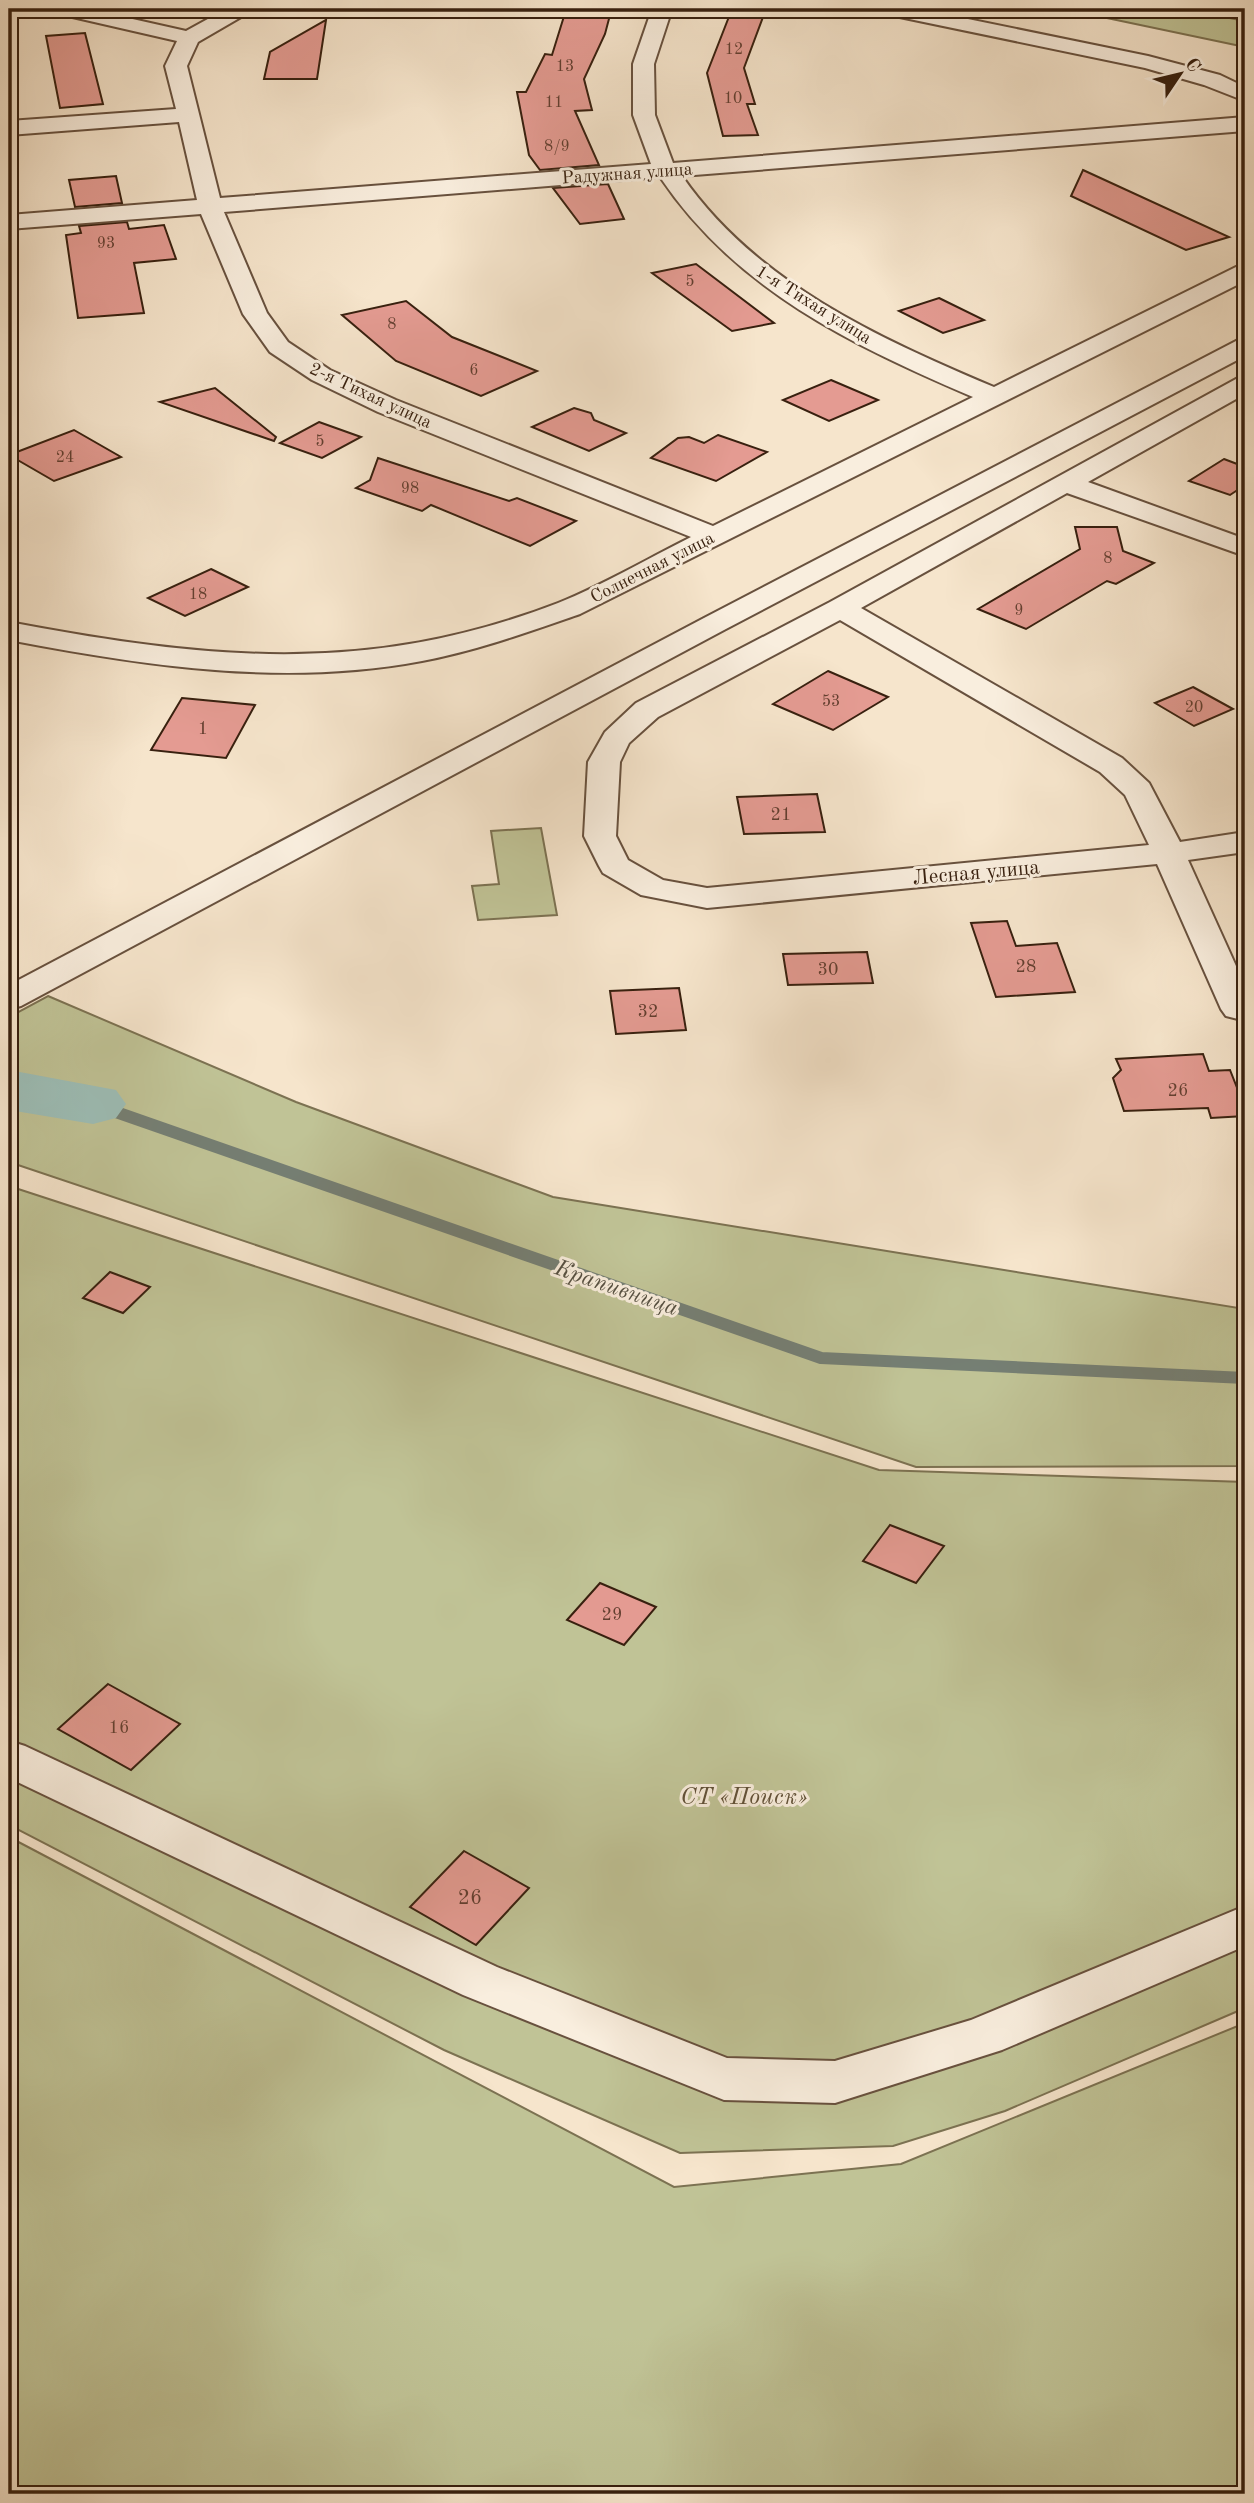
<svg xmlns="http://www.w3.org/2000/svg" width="1254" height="2503" viewBox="0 0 1254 2503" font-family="'Old Standard TT',serif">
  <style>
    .green { fill: #c0c396; stroke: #7c7252; stroke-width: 2 }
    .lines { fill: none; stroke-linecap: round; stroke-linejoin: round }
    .stream { stroke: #757f74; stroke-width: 12 }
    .river { fill: #9dbfb8; fill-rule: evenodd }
    .building { fill: #e49b92; stroke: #38200f; stroke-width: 2 }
    .minor-casing { stroke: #68513e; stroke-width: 4 }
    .minor { fill: #f9eede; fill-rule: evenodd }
    .labels { text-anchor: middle; stroke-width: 6; stroke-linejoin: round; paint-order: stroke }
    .far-number-label { font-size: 16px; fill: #633f30 }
    .far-street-label { font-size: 18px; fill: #38200f; stroke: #f9eede }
    .number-label { font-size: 18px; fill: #633f30 }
    .street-label { font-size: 21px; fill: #38200f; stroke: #f9eede }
    .near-number-label { font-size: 21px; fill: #633f30 }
    .water-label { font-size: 23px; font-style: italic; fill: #565042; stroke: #f9eede }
    .near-park-label { font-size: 24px; font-style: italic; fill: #615138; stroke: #f9eede }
  </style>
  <rect width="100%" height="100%" fill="#f6e5cc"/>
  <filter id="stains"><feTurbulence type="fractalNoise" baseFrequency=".00286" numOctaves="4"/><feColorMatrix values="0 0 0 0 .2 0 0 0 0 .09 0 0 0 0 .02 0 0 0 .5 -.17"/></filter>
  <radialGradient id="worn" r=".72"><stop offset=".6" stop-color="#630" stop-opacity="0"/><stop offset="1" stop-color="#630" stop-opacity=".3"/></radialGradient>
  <g class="green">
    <path d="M1064,9H1183L1245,21V47Z"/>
    <path d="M541,828L557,915L478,920L472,886L499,884L491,831Z"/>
    <path d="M48,996L296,1102L553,1197L1245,1309V1466L916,1467L9,1162V1017Z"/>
    <path d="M9,1186L879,1470L1245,1482V2008L1005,2111L893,2146L680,2153L444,2050L9,1825Z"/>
    <path d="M9,1837L674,2187L901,2164L1245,2023V2494H9Z"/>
  </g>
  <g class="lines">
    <path class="stream" d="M93,1104L821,1358L1245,1378"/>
    <path class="river" d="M9,1070L116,1090L126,1104L116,1118L93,1124L9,1110Z"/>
  </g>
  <g class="building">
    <path d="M732,9H766L744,68L755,104H747L758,135L723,136L707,73Z"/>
    <path d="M565,13L610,15L605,34L584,79L592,110L575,111L599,165L540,170L529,155L517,92H526L545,54L552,55Z"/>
    <path d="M326,20L317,79H264L270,52Z"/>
    <path d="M85,33L103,104L60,108L46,36Z"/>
    <path d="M1083,170L1229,237L1186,250L1071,196Z"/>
    <path d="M116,176L122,203L75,207L69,180Z"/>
    <path d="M608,184L624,219L580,224L553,188Z"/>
    <path d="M127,222L129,229L164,225L176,259L134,263L144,313L78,318L66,235L81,233L79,226Z"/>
    <path d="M696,264L774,323L732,331L652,273Z"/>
    <path d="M939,298L984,320L943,333L899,311Z"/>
    <path d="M406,301L452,337L537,371L481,396L396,361L342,315Z"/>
    <path d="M831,380L878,400L829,421L783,400Z"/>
    <path d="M215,388L276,437L274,441L160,402Z"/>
    <path d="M574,408L591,413L594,420L626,433L589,451L532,427Z"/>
    <path d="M319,422L361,437L322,458L280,443Z"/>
    <path d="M74,430L121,457L54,481L9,455Z"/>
    <path d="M718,435L767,452L716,481L651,458L678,438L689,437L704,443Z"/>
    <path d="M378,458L509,501L517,498L576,521L530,546L431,505L422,511L356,488L370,480Z"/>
    <path d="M1224,459L1245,467V485L1230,495L1189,481Z"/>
    <path d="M1075,527H1117L1123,551L1154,563L1116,584L1107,581L1026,629L978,609L1080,549Z"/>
    <path d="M211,569L248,587L185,616L148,598Z"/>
    <path d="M828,671L888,697L833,730L773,704Z"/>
    <path d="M1193,687L1233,709L1194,726L1155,703Z"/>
    <path d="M182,698L255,705L226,758L151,750Z"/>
    <path d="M817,794L825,832L744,834L737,797Z"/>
    <path d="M1007,921L1016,946L1057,943L1075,992L996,997L971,923Z"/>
    <path d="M867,952L873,983L788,985L783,954Z"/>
    <path d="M679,988L686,1030L616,1034L610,991Z"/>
    <path d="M1203,1054L1209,1071L1230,1070L1245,1108V1116L1211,1118L1208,1108L1124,1111L1113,1078L1121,1070L1116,1059Z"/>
    <path d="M110,1272L150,1287L123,1313L83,1298Z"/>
    <path d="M890,1525L944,1546L916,1583L863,1561Z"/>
    <path d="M600,1583L656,1607L624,1645L567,1620Z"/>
    <path d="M108,1684L180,1724L131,1770L58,1729Z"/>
    <path d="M464,1851L529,1888L476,1945L410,1907Z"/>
  </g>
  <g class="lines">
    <g class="minor-casing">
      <g id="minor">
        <path d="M52,9H88L186,31L226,9H251L248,13L198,42L187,66L220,198L651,164L633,115V64L652,9H672L654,64L655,115L673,163L1245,117V131L682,176C755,282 878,338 994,387L1236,267L1245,265V281L580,614C528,632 476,651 422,661C284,687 145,666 9,640V622C205,659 366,677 558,603C603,585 647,559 691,537L378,412L312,380L270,352L243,314L201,214L9,229V215L197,200L179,122L9,135V121L176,109L165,66L177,41L55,13ZM660,177C736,290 852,345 973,397L713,526L396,400L330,370L288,342L267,313L224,212Z"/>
        <path d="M880,9H919L1148,56L1220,75L1245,87V101L1204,85L1145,68L890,15L883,13Z"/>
        <path d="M1245,338V356L724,630L21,1006L9,1009V985L704,618L1236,341Z"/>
        <path d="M1245,376V394L1088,482L1245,539V556L1067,493L861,608L1122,758L1149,783L1180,842L1245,832V852L1188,860L1245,986V1018L1238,1019L1226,1016L1221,1009L1157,864L707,908L641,895L603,873L599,866L584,836L588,762L605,732L636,703L830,602L1236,379ZM840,620L1100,772L1125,795L1149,845L707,888L663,880L628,860L616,836L620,762L629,743L658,717Z"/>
        <path d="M9,1741L25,1746L497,1967L727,2058L835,2061L971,2020L1245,1906V1946L1002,2050L835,2103L724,2100L463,1995L9,1778Z"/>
      </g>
    </g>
    <use href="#minor" class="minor"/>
  </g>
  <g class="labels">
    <g class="far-number-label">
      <text x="734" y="54">12</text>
      <text x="565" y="71">13</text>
      <text x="733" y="103">10</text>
      <text x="554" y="107">11</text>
      <text x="557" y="151">8/9</text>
      <text x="106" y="248">93</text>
      <text x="690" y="286">5</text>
      <text x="392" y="329">8</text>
      <text x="474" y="375">6</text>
      <text x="320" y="446">5</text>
      <text x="65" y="462">24</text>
      <text x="410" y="493">98</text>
      <text x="1108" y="563">8</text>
      <text x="198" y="599">18</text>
      <text x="1019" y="615">9</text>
      <text x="831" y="706">53</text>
      <text x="1194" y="712">20</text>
    </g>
    <g class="far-street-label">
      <text transform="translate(627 173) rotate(-4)" y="6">Радужная улица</text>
      <text transform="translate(814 304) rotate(32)" y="6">1-я Тихая улица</text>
      <text transform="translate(371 395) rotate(25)" y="6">2-я Тихая улица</text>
      <text transform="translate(652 567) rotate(-27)" y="6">Солнечная улица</text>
    </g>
    <g class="number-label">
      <text x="203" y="734">1</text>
      <text x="781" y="820">21</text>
      <text x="1026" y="972">28</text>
      <text x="828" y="975">30</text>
      <text x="648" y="1017">32</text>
      <text x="1178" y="1096">26</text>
      <text x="612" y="1620">29</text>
      <text x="119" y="1733">16</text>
    </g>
    <g class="street-label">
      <text transform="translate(976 872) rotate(-5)" y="7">Лесная улица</text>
    </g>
    <g class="near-number-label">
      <text x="470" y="1904">26</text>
    </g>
    <g class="water-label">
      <text transform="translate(617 1287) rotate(19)" y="8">Крапивница</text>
    </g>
    <g class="near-park-label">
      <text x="744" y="1804">СТ «Поиск»</text>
    </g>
  </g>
  <rect width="1254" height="2503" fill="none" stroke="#f6e5cc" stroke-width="35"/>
  <rect x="10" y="10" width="1233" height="2482" fill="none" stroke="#38200f" stroke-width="3.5"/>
  <rect x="18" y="18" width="1219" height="2468" fill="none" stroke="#38200f" stroke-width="2"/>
  <g transform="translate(1180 74) rotate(55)" stroke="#f9eede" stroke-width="5" paint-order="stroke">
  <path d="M0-5L12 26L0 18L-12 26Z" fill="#38200f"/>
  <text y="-10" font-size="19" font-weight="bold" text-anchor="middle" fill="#38200f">С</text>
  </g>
  <rect width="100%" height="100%" filter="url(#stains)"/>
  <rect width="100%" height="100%" fill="url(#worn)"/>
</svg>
